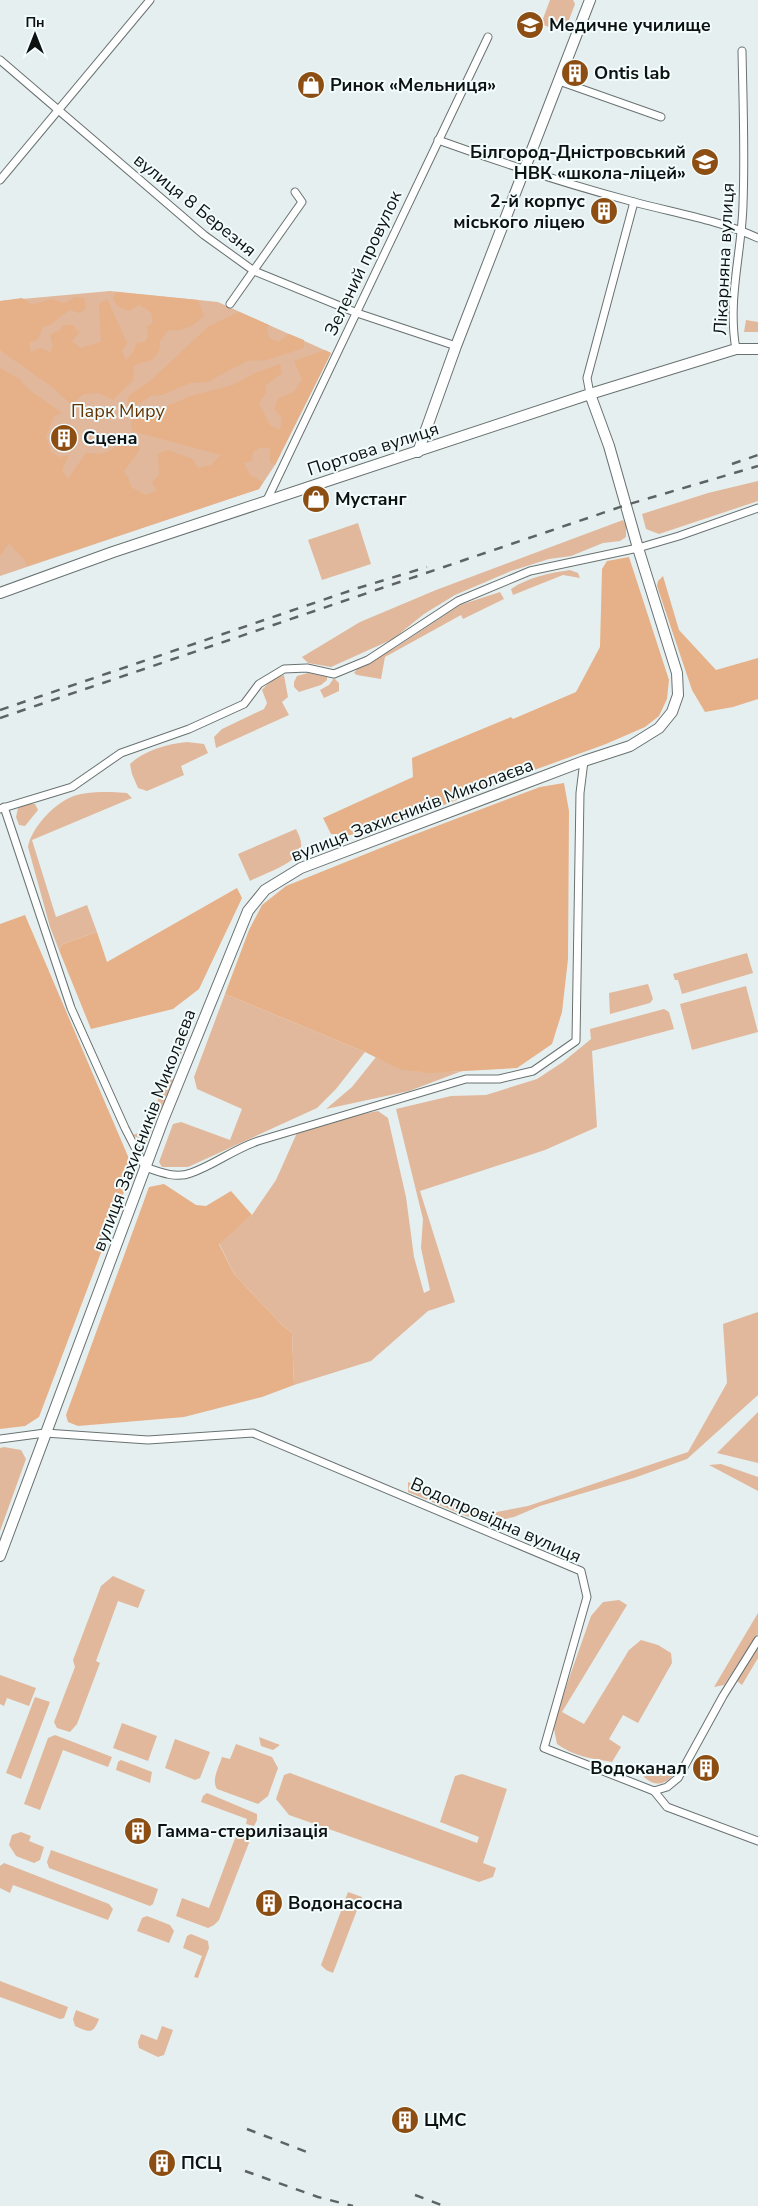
<svg xmlns="http://www.w3.org/2000/svg" width="758" height="2206" viewBox="0 0 758 2206" font-family="'Nunito Sans',sans-serif">
  <style>
    .green { fill: #e1b89b }
    .forest { fill: #e6b088 }
    .lines { fill: none; stroke-linecap: round; stroke-linejoin: round }
    .street-casing { stroke: #697271; stroke-width: 9 }
    .secondary-casing { stroke: #697271; stroke-width: 12 }
    .street { stroke: #fff; stroke-width: 7 }
    .secondary { stroke: #fff; stroke-width: 10 }
    .rail { stroke: #5d6363; stroke-width: 2.5; stroke-dasharray: 9 9; stroke-linecap: butt }
    .labels { text-anchor: middle; stroke-width: 4; stroke-linejoin: round; paint-order: stroke }
    .poi-label { font-size: 18px; font-weight: bold; fill: #0e1111; stroke: #f2fcfc; text-anchor: start }
    .street-label { font-size: 18px; fill: #0e1111; stroke: #f2fcfc }
    .park-label { font-size: 18px; fill: #653402; stroke: #f2fcfc }
  </style>
  <rect width="100%" height="100%" fill="#e5efef"/>
  <g class="green">
    <path d="M550,0H573L575,4L564,33L541,24Z"/>
    <path d="M110,291L218,302L331,353L275,465L259,489L0,576V301Z"/>
    <path d="M746,320L758,322V332H744Z"/>
    <path d="M758,481V501L659,534L646,529L642,514L708,493Z"/>
    <path d="M623,520L626,525V537L620,541L603,543L571,556L549,559L511,571L455,595L424,614L393,639L331,667L308,663L302,657L360,622L436,590Z"/>
    <path d="M358,523L371,564L322,580L308,540Z"/>
    <path d="M570,570L578,573L580,578L563,575L513,595L511,589C529,577 549,573 570,570Z"/>
    <path d="M500,592L504,599L463,619L461,615L385,657L381,679L357,675L354,673L358,668L395,648L460,605Z"/>
    <path d="M308,673L327,677V680L321,685L299,692L294,687V682L297,676Z"/>
    <path d="M284,675L288,697L282,702L289,715L216,748L214,737L222,729L264,709L267,703L262,690C268,683 274,677 284,675Z"/>
    <path d="M334,678L339,683V691L324,698L320,690L329,685Z"/>
    <path d="M187,742L204,744L208,753L181,766L184,775L147,791L138,788L132,774L130,764C145,750 167,744 187,742Z"/>
    <path d="M112,792L127,793L132,798L32,840L56,917L87,905L97,932L63,944L59,950L50,927L28,847C31,829 52,806 69,798C81,792 99,792 112,792Z"/>
    <path d="M27,804H35L38,810L25,826L19,825L16,817L18,808Z"/>
    <path d="M296,829C299,835 302,841 301,848C298,863 263,874 250,881L238,854Z"/>
    <path d="M747,953L753,973L682,994L678,980H675L673,974Z"/>
    <path d="M648,984L653,999L650,1003L610,1014L609,993Z"/>
    <path d="M746,986L758,1032L692,1050L680,1004Z"/>
    <path d="M225,994L365,1052L336,1089L317,1108L188,1167H162L159,1162L173,1124L181,1122L230,1140L242,1109L197,1089L194,1077Z"/>
    <path d="M664,1009L669,1012L674,1029L592,1051L597,1127L545,1150L420,1191L455,1302L428,1311L371,1361L294,1385L292,1333L282,1325L234,1274L219,1243L252,1215L276,1180L300,1126L378,1111L388,1118L406,1197L414,1257L424,1293L430,1290L421,1248L423,1219L396,1109L451,1096L486,1095L537,1079L563,1062L591,1039L590,1029Z"/>
    <path d="M189,1016L194,1019L181,1054L177,1055L175,1050L187,1018Z"/>
    <path d="M376,1057C410,1074 425,1073 462,1071L409,1091L326,1109L352,1087Z"/>
    <path d="M170,1077L173,1080L161,1114L154,1115L153,1112L166,1079Z"/>
    <path d="M152,1128L146,1144L133,1135Z"/>
    <path d="M758,1312V1395L687,1459L634,1478L540,1506L514,1517L492,1522L466,1516L408,1492V1482L491,1513L528,1506L688,1452L727,1383L723,1324Z"/>
    <path d="M758,1412V1463L717,1453Z"/>
    <path d="M4,1447L21,1450L26,1459L0,1531V1448Z"/>
    <path d="M721,1464L758,1477V1491L709,1465Z"/>
    <path d="M113,1576L145,1590L138,1608L118,1601L96,1661L100,1663L77,1724L70,1732L57,1728L54,1722L75,1667L73,1660L101,1586Z"/>
    <path d="M619,1600L627,1605L562,1712L584,1724L629,1650L641,1640L658,1645L671,1653L672,1663L638,1723L623,1715L609,1739L621,1747L612,1762C593,1759 573,1756 557,1744L554,1729L559,1707L591,1616L603,1602Z"/>
    <path d="M758,1613V1634L724,1685L714,1687Z"/>
    <path d="M758,1647V1658L742,1685L737,1681Z"/>
    <path d="M0,1675L36,1688L29,1706L7,1698L4,1706L0,1704Z"/>
    <path d="M35,1697L50,1702L21,1779L6,1773Z"/>
    <path d="M122,1723L157,1736L148,1761L113,1748Z"/>
    <path d="M55,1735L112,1757L108,1767L63,1750L40,1810L24,1804L48,1738Z"/>
    <path d="M259,1737L280,1745L273,1750L261,1746Z"/>
    <path d="M175,1739L210,1752L200,1778L195,1780L165,1768Z"/>
    <path d="M236,1744L272,1757L278,1768L268,1796L258,1804L217,1789C211,1780 219,1767 222,1757L230,1759Z"/>
    <path d="M121,1760L152,1772L150,1783L116,1770L118,1762Z"/>
    <path d="M649,1763L663,1771L669,1763L678,1769C669,1782 658,1790 644,1777Z"/>
    <path d="M290,1773L477,1843L479,1837L440,1822L455,1776L462,1774L507,1789L483,1863L496,1868L493,1877L479,1882L289,1815L276,1799L284,1775Z"/>
    <path d="M207,1793L257,1814V1820L254,1826L246,1824L247,1819L201,1802L203,1796Z"/>
    <path d="M244,1829L251,1831L252,1835L219,1920L214,1925L208,1928L176,1916L182,1898L209,1908L237,1833L242,1835Z"/>
    <path d="M21,1832L31,1836L29,1841L44,1847L40,1860L34,1863L16,1856L9,1845L12,1835Z"/>
    <path d="M51,1850L158,1889L153,1904L150,1906L49,1868L47,1862Z"/>
    <path d="M4,1863L109,1904L113,1909L108,1920L13,1885L10,1893L0,1888V1866Z"/>
    <path d="M348,1892L362,1897L333,1973L326,1970L321,1965Z"/>
    <path d="M147,1916L170,1925L174,1931L169,1943L137,1931L142,1918Z"/>
    <path d="M191,1934L208,1941L209,1948L198,1978L194,1977L202,1956L183,1948L187,1936Z"/>
    <path d="M0,1981L68,2007L64,2018L60,2019L0,1997Z"/>
    <path d="M76,2010L99,2019C93,2035 89,2032 75,2026L73,2019Z"/>
    <path d="M162,2026L173,2030L164,2055L158,2057L139,2048L138,2042L141,2034L157,2040Z"/>
  </g>
  <g class="forest">
    <path d="M116,292L198,300L204,316C192,326 184,332 168,330L160,341L159,351L152,360L143,362L134,366L133,380L113,400L99,393L83,394L72,405L52,387L0,350V301L22,298L32,305L51,299L64,303L75,297L84,298L86,308L80,313L69,310L50,325L43,327L38,339L29,343L31,352L40,348L50,352L53,346L50,335L59,331L64,325H73L79,333L72,341L80,348L101,342L99,304L107,299L127,343L122,351L126,360L132,354L137,343L145,342L148,336L147,326L153,323L151,312L139,305L128,311L118,306L113,299Z"/>
    <path d="M239,312L269,325L267,330L269,338L279,342L289,334L304,340V348L266,360L247,361L207,382L190,383L162,395L150,396L138,405L127,406L129,395L149,382L209,326Z"/>
    <path d="M325,350L331,353L275,465L270,462V448H259L253,452L252,460L244,463L250,475L263,482L259,489L27,566L24,559L9,543L0,556V368L20,379L28,389L62,413L54,416L46,437L51,452L59,457L69,455L62,470L68,479L86,453C97,454 105,455 114,448C120,443 121,441 128,439L140,448C136,458 129,462 124,472L129,479L131,487L146,495L157,491L152,482L159,475L158,454L168,450L192,459L198,468L211,465L221,455L132,431L131,421L191,396L233,385L255,373L280,364L282,373L266,385V393L259,403L270,425L280,430L282,418L274,409L278,399L295,391L302,379L294,361Z"/>
    <path d="M629,557L669,680L667,699L659,716L645,727L606,744L537,769L381,829L350,835L331,834L323,818L413,777L412,758L511,717L513,719L576,692L600,647L602,569L607,561Z"/>
    <path d="M663,576L679,630L716,670L758,658V699L733,707L705,712L692,690L657,586L658,581Z"/>
    <path d="M564,783L569,811L568,959L562,1012L552,1044L517,1068L429,1073L399,1069L365,1052L225,994L249,930L262,905L286,886L408,837L540,787Z"/>
    <path d="M237,888L242,898L199,989L173,1009L91,1029L59,950L63,944L97,932L107,962Z"/>
    <path d="M25,915L133,1168L39,1417L25,1426L0,1429V924Z"/>
    <path d="M164,1184L196,1205L206,1206L231,1191L252,1215L219,1244L234,1274L282,1325L292,1333L294,1385L262,1397L184,1417L78,1426L68,1422L66,1415L149,1187Z"/>
  </g>
  <g class="lines">
    <g class="street-casing">
      <g id="street">
        <path d="M0,60L204,235L254,271L357,313L456,346"/>
        <path d="M559,81L661,117"/>
        <path d="M438,140C502,163 567,184 634,202C675,213 719,220 758,238"/>
        <path d="M0,180L150,0"/>
        <path d="M230,304L302,202L295,192"/>
        <path d="M736,349C727,300 742,252 743,204C745,153 743,102 742,51"/>
        <path d="M590,394L587,378L634,202"/>
        <path d="M266,502L488,37"/>
        <path d="M4,807L71,1008L125,1128L145,1167C159,1172 176,1179 191,1173C214,1165 234,1149 258,1141L466,1079H499L533,1071L576,1041L580,793L584,761"/>
        <path d="M0,809L72,787L121,753L189,729L244,704L259,684L284,669L307,668L334,674L368,660L458,601L530,571L638,548L679,536L758,508"/>
        <path d="M0,1439L45,1433L148,1440L253,1433L581,1571L587,1597L544,1748L654,1791L667,1787L678,1778L723,1696L758,1640"/>
        <path d="M654,1791L667,1807L758,1841"/>
      </g>
    </g>
    <g class="secondary-casing">
      <g id="secondary">
        <path d="M418,452L456,346L590,0"/>
        <path d="M0,593L113,552L318,484L590,394L736,349H758"/>
        <path d="M0,1556L163,1120L248,911L265,890L301,868L584,761L630,746L659,728L672,712L678,695L677,673L638,548L609,446L590,394"/>
      </g>
    </g>
    <use href="#street" class="street"/>
    <use href="#secondary" class="secondary"/>
    <g class="rail">
      <path d="M732,464L758,455"/>
      <path d="M0,710L358,588L427,567"/>
      <path d="M0,718L626,505L758,466"/>
      <path d="M247,2129L312,2154"/>
      <path d="M245,2171L318,2197L353,2206"/>
      <path d="M415,2195L444,2206"/>
    </g>
  </g>
  <defs>
    <g id="university-disc" transform="scale(1.4375)"><circle r="9.5" fill="#8c4e13" stroke="#f2fcfc"/><path d="M0-5L7-2L0 1L-7-2ZM-4 1L0 2.5L4 1V4Q0 6-4 4Z" fill="#fff"/></g>
    <g id="building-disc" transform="scale(1.4375)"><circle r="9.5" fill="#8c4e13" stroke="#f2fcfc"/><path d="M-4-6H4V6H1V3H-1V6H-4ZM-2.5-4.3h1.7v1.8h-1.7ZM.8-4.3h1.7v1.8H.8ZM-2.5-1h1.7V.8h-1.7ZM.8-1h1.7V.8H.8Z" fill="#fff"/></g>
    <g id="shop-disc" transform="scale(1.4375)"><circle r="9.5" fill="#8c4e13" stroke="#f2fcfc"/><path d="M-5-2.5h2.3a2.7 3.5 0 0 1 5.4 0H5L5.5 6h-11ZM-1.5-2.5h3a1.5 2.3 0 0 0-3 0Z" fill="#fff"/></g>
    <g id="school-disc" transform="scale(1.4375)"><circle r="9.5" fill="#8c4e13" stroke="#f2fcfc"/><path d="M0-5L7-2L0 1L-7-2ZM-4 1L0 2.5L4 1V4Q0 6-4 4Z" fill="#fff"/></g>
  </defs>
  <g fill-rule="evenodd">
    <use href="#university-disc" x="530" y="25"/>
    <use href="#building-disc" x="575" y="73"/>
    <use href="#shop-disc" x="311" y="85"/>
    <use href="#school-disc" x="705" y="162"/>
    <use href="#building-disc" x="604" y="211"/>
    <use href="#building-disc" x="64" y="438"/>
    <use href="#shop-disc" x="316" y="499"/>
    <use href="#building-disc" x="706" y="1768"/>
    <use href="#building-disc" x="138" y="1831"/>
    <use href="#building-disc" x="269" y="1903"/>
    <use href="#building-disc" x="405" y="2120"/>
    <use href="#building-disc" x="162" y="2163"/>
  </g>
  <g class="labels">
    <g class="poi-label">
      <text x="549" y="31">Медичне училище</text>
      <text x="594" y="79">Ontis lab</text>
      <text x="330" y="91">Ринок «Мельниця»</text>
      <text x="686" y="158" text-anchor="end">Білгород-Дністровський<tspan x="686" dy="21">НВК «школа-ліцей»</tspan></text>
      <text x="585" y="207" text-anchor="end">2-й корпус<tspan x="585" dy="21">міського ліцею</tspan></text>
      <text x="83" y="444">Сцена</text>
      <text x="335" y="505">Мустанг</text>
      <text x="687" y="1774" text-anchor="end">Водоканал</text>
      <text x="157" y="1837">Гамма-стерилізація</text>
      <text x="288" y="1909">Водонасосна</text>
      <text x="424" y="2126">ЦМС</text>
      <text x="181" y="2169">ПСЦ</text>
    </g>
    <g class="street-label">
      <text transform="translate(195 205) rotate(39)" y="6">вулиця 8 Березня</text>
      <text transform="translate(724 259) rotate(-87)" y="6">Лікарняна вулиця</text>
      <text transform="translate(363 263) rotate(-65)" y="6">Зелений провулок</text>
      <text transform="translate(373 449) rotate(-18)" y="6">Портова вулиця</text>
      <text transform="translate(412 810) rotate(-21)" y="6">вулиця Захисників Миколаєва</text>
      <text transform="translate(144 1130) rotate(-69)" y="6">вулиця Захисників Миколаєва</text>
      <text transform="translate(496 1520) rotate(24)" y="6">Водопровідна вулиця</text>
    </g>
    <g class="park-label">
      <text x="118" y="417">Парк Миру</text>
    </g>
  </g>
  <g transform="translate(35 35)" stroke="#f2fcfc" stroke-width="4" paint-order="stroke">
  <path d="M0-4L9 19L0 12L-9 19Z" fill="#0e1111"/>
  <text y="-8" font-size="14" font-weight="bold" text-anchor="middle" fill="#0e1111">Пн</text>
  </g>
</svg>
